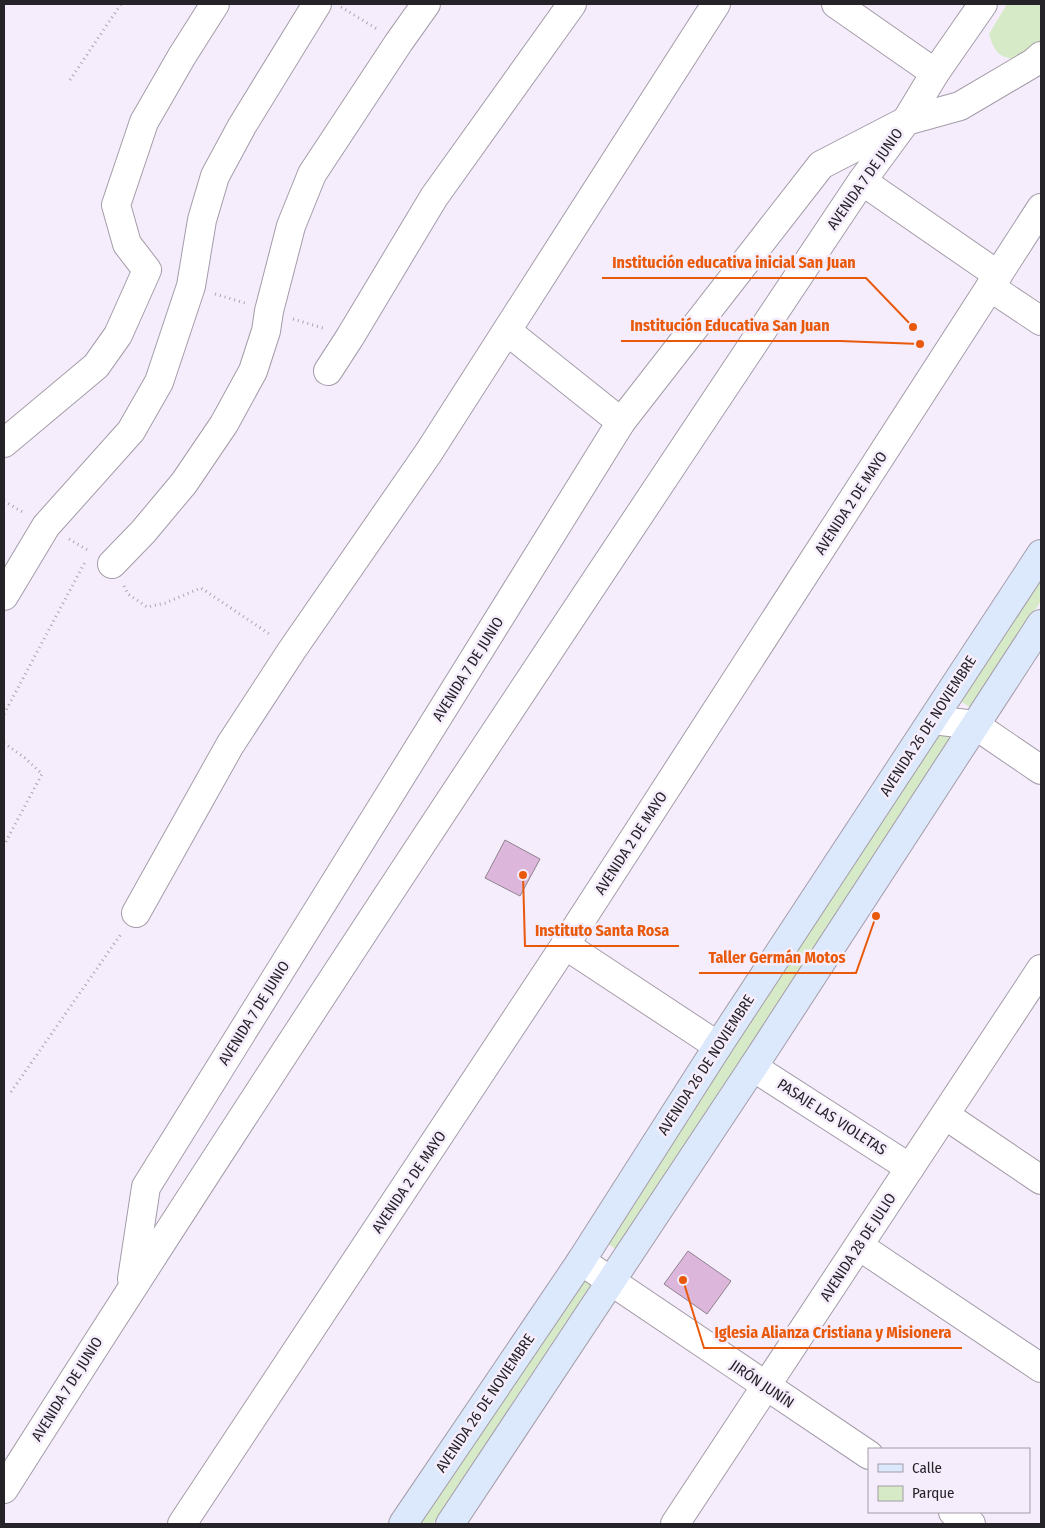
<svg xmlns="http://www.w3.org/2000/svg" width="1045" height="1528" viewBox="0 0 1045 1528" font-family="'Fira Sans Condensed',sans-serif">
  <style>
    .green { fill: #d6eac7 }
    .building { fill: #dcb7db; stroke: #8e828d }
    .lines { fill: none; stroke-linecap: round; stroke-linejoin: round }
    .minor-casing { stroke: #a49ca9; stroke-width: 30 }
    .secondary-casing { stroke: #a49ca9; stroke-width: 30 }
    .path { stroke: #aba4b0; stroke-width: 3; stroke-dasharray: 1 4; stroke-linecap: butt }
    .minor { stroke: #fff; stroke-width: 28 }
    .secondary { stroke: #dce8fb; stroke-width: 28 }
    .labels { text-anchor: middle; stroke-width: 5; stroke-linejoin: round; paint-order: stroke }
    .street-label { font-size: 15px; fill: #262328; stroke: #f6edfc }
    .leader { fill: none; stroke: #e8590c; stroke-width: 2 }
    .callout-dot { fill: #e8590c; stroke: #f6edfc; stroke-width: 2 }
    .callout-label { font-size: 16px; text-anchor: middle; font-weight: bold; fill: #e8590c; stroke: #f6edfc; stroke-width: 5; stroke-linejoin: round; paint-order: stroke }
  </style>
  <rect width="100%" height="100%" fill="#f6edfc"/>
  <g class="green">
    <path d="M1007,4H1041V43L1018,60C998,57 995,53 989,34Z"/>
    <path d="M1041,576V601L971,708L959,700Z"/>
    <path d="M943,726L954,734L617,1250L605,1242Z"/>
    <path d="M580,1274L592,1283L433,1524H417Z"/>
  </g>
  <g class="building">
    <path d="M505,840L540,859L520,896L485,878Z"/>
    <path d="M688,1251L731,1281L707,1314L664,1284Z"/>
  </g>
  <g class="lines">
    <g class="minor-casing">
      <g id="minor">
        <path d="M836,4L935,73"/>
        <path d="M862,181L998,275"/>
        <path d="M990,287L1041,321"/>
        <path d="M507,331L621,422"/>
        <path d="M328,371L350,337L434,197L572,4"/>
        <path d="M4,443L96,366L118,335L147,270L127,244L116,205L144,122L182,56L215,4"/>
        <path d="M112,564L143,532L184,483L224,424L253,371L266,331L269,311L291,226L312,174L399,42L426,4"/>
        <path d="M4,596L46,526L131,431L159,382L191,286L202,220L215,176L242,126L317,4"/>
        <path d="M933,720L975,725L1041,770"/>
        <path d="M136,913L230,745L292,650L429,452L716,4"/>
        <path d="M565,945L718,1046"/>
        <path d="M753,1067L910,1168"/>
        <path d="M945,1115L1041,1180"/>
        <path d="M859,1246L1041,1368"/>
        <path d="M581,1261L869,1455"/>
        <path d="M132,1279L146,1187L621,422L821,165L906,121L960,106L1033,63L1041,56"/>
        <path d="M4,1489C283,1049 572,615 862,181L906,121L935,73L983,4"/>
        <path d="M953,1512L971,1524"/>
        <path d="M182,1524L565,945L1041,208"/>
        <path d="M675,1524L1041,969"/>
      </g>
    </g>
    <g class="secondary-casing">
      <g id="secondary">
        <path d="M403,1524L581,1261L718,1046L1041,554"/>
        <path d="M450,1524L753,1067L1041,624"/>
      </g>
    </g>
    <g class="path">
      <path d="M341,7L377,29"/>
      <path d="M70,80L121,4"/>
      <path d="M215,294L245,303"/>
      <path d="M293,319L326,329"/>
      <path d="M4,501L24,513"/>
      <path d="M69,539L89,551"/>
      <path d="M124,586L128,594L147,607L165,603L201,588L271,635"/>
      <path d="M4,714L85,562"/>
      <path d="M4,743L25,758L42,774L4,845"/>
      <path d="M11,1092L121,934"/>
    </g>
    <use href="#minor" class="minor"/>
    <use href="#secondary" class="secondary"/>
  </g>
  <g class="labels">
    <g class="street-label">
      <text transform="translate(865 179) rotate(-55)" y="5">AVENIDA 7 DE JUNIO</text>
      <text transform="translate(851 503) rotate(-57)" y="5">AVENIDA 2 DE MAYO</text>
      <text transform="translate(468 669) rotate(-58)" y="5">AVENIDA 7 DE JUNIO</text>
      <text transform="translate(928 726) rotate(-57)" y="5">AVENIDA 26 DE NOVIEMBRE</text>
      <text transform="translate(631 843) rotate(-57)" y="5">AVENIDA 2 DE MAYO</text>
      <text transform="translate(254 1013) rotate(-58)" y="5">AVENIDA 7 DE JUNIO</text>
      <text transform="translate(706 1065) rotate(-57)" y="5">AVENIDA 26 DE NOVIEMBRE</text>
      <text transform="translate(832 1117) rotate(33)" y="5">PASAJE LAS VIOLETAS</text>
      <text transform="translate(409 1182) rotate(-56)" y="5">AVENIDA 2 DE MAYO</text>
      <text transform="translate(858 1247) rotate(-57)" y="5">AVENIDA 28 DE JULIO</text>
      <text transform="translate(762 1384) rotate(34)" y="5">JIRÓN JUNÍN</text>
      <text transform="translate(67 1389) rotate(-58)" y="5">AVENIDA 7 DE JUNIO</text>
      <text transform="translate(485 1403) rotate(-56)" y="5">AVENIDA 26 DE NOVIEMBRE</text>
    </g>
  </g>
  <path class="leader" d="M913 327L866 278H602M920 344L840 341H621M523 875L525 946H679M876 916L856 973H699M683 1280L704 1348H962"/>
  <g class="callout-dot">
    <circle cx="913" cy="327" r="5"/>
    <circle cx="920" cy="344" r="5"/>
    <circle cx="523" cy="875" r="5"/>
    <circle cx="876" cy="916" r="5"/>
    <circle cx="683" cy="1280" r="5"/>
  </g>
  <g class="callout-label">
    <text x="734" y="268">Institución educativa inicial San Juan</text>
    <text x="730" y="331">Institución Educativa San Juan</text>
    <text x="602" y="936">Instituto Santa Rosa</text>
    <text x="777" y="963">Taller Germán Motos</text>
    <text x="833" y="1338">Iglesia Alianza Cristiana y Misionera</text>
  </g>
  <rect width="1045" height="1528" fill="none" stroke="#262328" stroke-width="10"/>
  <rect x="868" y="1448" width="162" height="65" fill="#f6edfc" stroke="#a39ca7"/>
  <rect x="878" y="1464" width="25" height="8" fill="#dce8fb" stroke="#a39ca7"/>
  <text x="912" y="1473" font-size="15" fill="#262328">Calle</text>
  <rect x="878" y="1486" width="25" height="15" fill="#d6eac7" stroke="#a39ca7"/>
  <text x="912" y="1498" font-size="15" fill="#262328">Parque</text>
</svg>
